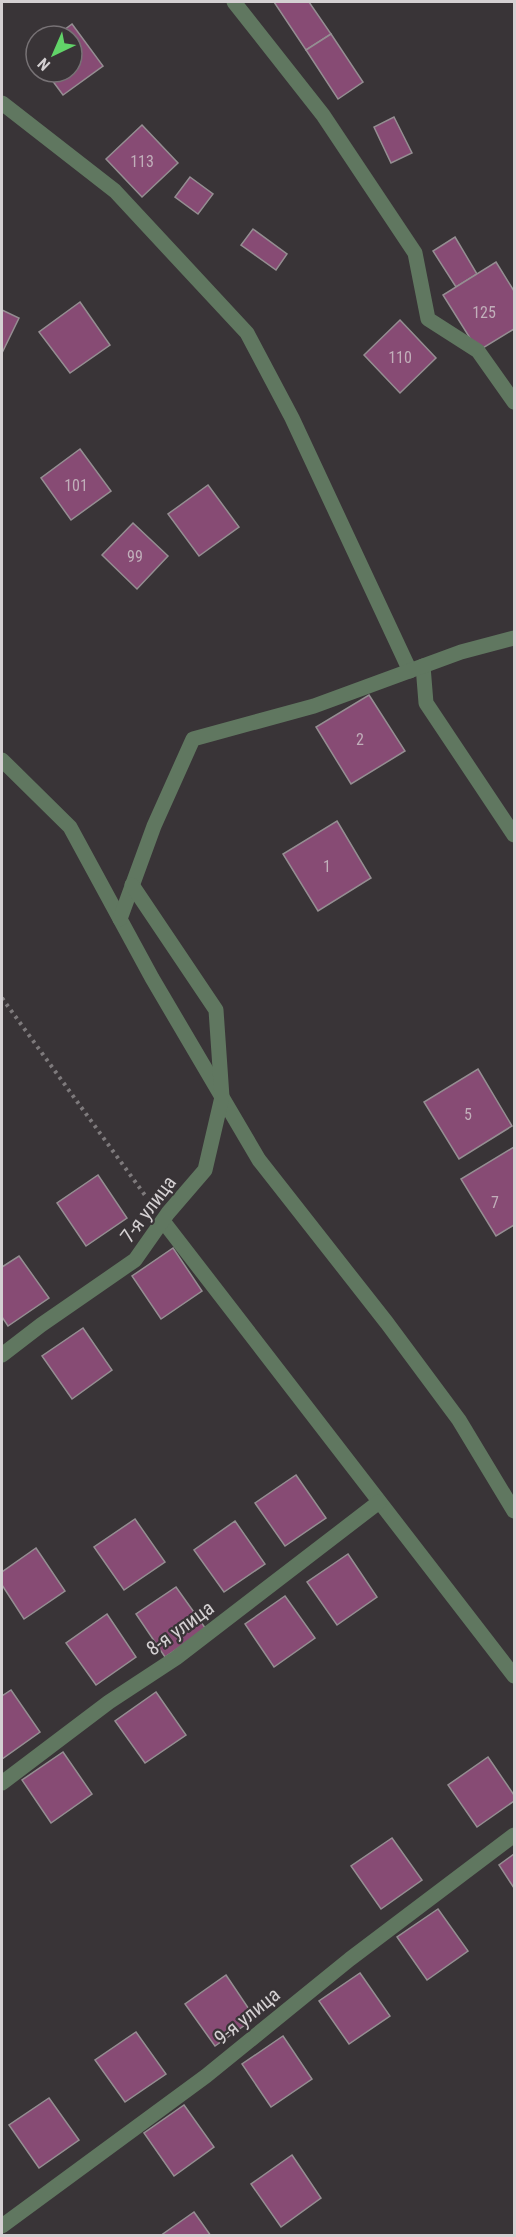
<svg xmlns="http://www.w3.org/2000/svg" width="516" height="2237" viewBox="0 0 516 2237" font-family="'Roboto Condensed',sans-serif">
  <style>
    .building { fill: #874b74; stroke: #958e92; stroke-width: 1.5 }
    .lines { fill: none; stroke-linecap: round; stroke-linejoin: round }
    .path { stroke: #7e7a7c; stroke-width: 4; stroke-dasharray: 3 4.5; stroke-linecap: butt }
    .minor { stroke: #607760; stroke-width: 15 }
    .labels { text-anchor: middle; stroke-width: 4.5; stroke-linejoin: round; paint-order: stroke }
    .number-label { font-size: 16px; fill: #c1afba }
    .street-label { font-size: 20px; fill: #d4d0d2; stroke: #393437 }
  </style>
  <rect width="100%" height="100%" fill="#393437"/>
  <g class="building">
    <path d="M274,2H309L331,34L306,50Z"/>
    <path d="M72,24L103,66L63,95L46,72H72V36H56Z"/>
    <path d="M331,34L363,82L338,99L306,50Z"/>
    <path d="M394,117L412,153L391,163L374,127Z"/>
    <path d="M142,125L178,163L142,197L106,159Z"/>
    <path d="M190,177L213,194L198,214L175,197Z"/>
    <path d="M253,229L287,254L276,270L241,245Z"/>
    <path d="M455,237L477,274L456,287L433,251Z"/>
    <path d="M496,262L514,291V329L478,351L443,295Z"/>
    <path d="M80,302L110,345L70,373L39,332Z"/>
    <path d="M2,310L19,318L2,353Z"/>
    <path d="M400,320L436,358L400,393L364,355Z"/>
    <path d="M80,449L111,491L71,520L41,478Z"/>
    <path d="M208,485L239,527L199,556L168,514Z"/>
    <path d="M133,523L168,556L137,589L102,555Z"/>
    <path d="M369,695L405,751L351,784L316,727Z"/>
    <path d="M337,821L371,878L318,911L283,854Z"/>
    <path d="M478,1069L512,1126L459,1159L424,1102Z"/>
    <path d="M514,1147V1225L496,1236L461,1179Z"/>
    <path d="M98,1175L127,1218L86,1246L57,1203Z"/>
    <path d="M173,1248L202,1291L161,1319L132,1276Z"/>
    <path d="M19,1256L49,1298L8,1326L2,1317V1267Z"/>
    <path d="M83,1328L112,1370L72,1399L42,1356Z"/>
    <path d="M296,1475L326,1518L285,1546L255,1503Z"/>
    <path d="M135,1519L165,1562L124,1590L94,1547Z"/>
    <path d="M235,1521L265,1564L224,1592L194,1550Z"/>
    <path d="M36,1548L65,1591L24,1619L2,1585V1572Z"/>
    <path d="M348,1554L377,1597L337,1625L307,1582Z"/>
    <path d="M176,1587L206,1629L165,1657L136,1614Z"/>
    <path d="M285,1596L315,1638L274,1667L245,1624Z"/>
    <path d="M107,1614L136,1657L96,1685L66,1643Z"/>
    <path d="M11,1690L40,1732L2,1759V1696Z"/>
    <path d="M156,1692L186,1735L145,1763L115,1721Z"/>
    <path d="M63,1752L92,1794L51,1823L22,1780Z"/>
    <path d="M488,1757L514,1795V1801L477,1827L448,1785Z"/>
    <path d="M392,1838L422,1880L381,1909L351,1866Z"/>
    <path d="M514,1854V1888L499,1865Z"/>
    <path d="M438,1909L468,1951L427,1980L397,1937Z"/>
    <path d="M360,1973L390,2016L349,2044L319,2001Z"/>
    <path d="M226,1975L255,2018L215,2046L185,2004Z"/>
    <path d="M136,2032L166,2074L125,2102L95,2060Z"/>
    <path d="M283,2036L312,2079L271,2107L242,2064Z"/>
    <path d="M49,2098L79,2140L39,2168L9,2125Z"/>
    <path d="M184,2105L214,2147L174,2176L144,2133Z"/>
    <path d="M292,2155L321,2198L281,2227L251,2184Z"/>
    <path d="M194,2212L211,2236H160Z"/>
  </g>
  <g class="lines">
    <path class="path" d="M2,998L147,1198"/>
    <g class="minor">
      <path d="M234,2L323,115L415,253L428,319L478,351L514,402"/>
      <path d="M2,103L115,191L247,333L292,418L410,671"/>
      <path d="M423,666L426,703L514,835"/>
      <path d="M2,760L70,827L152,978L259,1160L387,1323L459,1420L514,1511"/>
      <path d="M120,919L154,826L193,739L314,706L461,652L514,638"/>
      <path d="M163,1221L514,1676"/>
      <path d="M2,1355L41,1325L135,1260L168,1213L205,1170L222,1097L216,1010L132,885"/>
      <path d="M2,1783L109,1702L176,1658L379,1502"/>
      <path d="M2,2226L206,2076L350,1959L514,1835"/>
    </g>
  </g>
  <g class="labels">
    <g class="number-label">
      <text x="142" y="167">113</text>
      <text x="484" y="318">125</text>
      <text x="400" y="363">110</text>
      <text x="76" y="491">101</text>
      <text x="135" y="562">99</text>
      <text x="360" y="745">2</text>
      <text x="327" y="872">1</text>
      <text x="468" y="1120">5</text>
      <text x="495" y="1208">7</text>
    </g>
    <g class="street-label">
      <text transform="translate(148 1209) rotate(-53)" y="7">7-я улица</text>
      <text transform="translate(180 1628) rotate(-36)" y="7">8-я улица</text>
      <text transform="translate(247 2016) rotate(-39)" y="7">9-я улица</text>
    </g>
  </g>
  <rect width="516" height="2237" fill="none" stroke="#d4d0d2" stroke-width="6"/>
  <g transform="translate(54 54) rotate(224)"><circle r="28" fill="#393437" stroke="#777275" stroke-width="1.5"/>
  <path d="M0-4.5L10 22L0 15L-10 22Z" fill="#62d469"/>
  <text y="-9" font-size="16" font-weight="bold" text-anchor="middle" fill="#d4d0d2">N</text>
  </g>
</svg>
